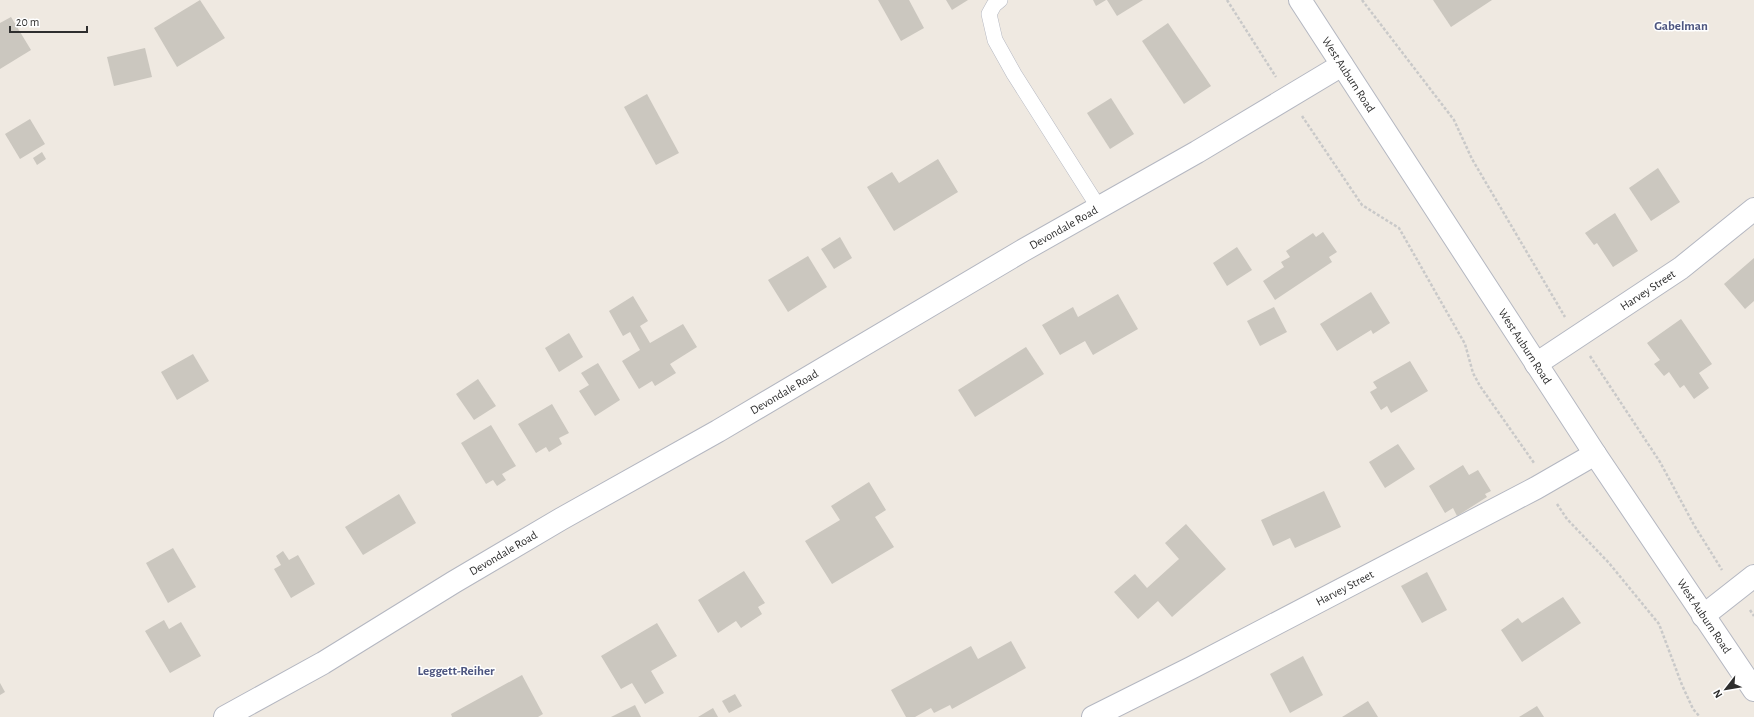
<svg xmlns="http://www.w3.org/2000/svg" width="1754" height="717" viewBox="0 0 1754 717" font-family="'Alegreya Sans',sans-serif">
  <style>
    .building { fill: #cbc7bf }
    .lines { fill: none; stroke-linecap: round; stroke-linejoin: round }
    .service-casing { stroke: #b4b7c1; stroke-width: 16 }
    .minor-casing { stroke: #b4b7c1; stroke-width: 24 }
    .secondary-casing { stroke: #b4b7c1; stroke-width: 24 }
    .path { stroke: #c9c9c9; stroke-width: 2.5; stroke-dasharray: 3 2; stroke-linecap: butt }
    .service { stroke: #fff; stroke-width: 15 }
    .minor { stroke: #fff; stroke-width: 22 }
    .secondary { stroke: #fff; stroke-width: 22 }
    .labels { text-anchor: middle; stroke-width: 3; stroke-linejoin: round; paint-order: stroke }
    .street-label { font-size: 12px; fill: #2e2e2e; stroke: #fff }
    .neighbourhood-label { font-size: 13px; font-weight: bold; fill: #4d5680; stroke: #fff }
  </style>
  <rect width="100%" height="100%" fill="#efe9e1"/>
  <g class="building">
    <path d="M200,0L225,38L177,67L154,28Z"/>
    <path d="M878,0H909L924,28L901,41Z"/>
    <path d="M946,0H968L952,10Z"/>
    <path d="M1093,0H1106L1096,6Z"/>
    <path d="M1107,0H1143L1117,16Z"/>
    <path d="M1433,0H1492L1451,27Z"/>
    <path d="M11,17L31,50L0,69V23Z"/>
    <path d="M1168,23L1211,86L1184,104L1142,41Z"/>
    <path d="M145,48L152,77L114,86L107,57Z"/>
    <path d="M647,94L679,153L656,165L624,107Z"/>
    <path d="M1111,98L1134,134L1110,149L1087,113Z"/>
    <path d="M30,119L45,144L20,159L5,134Z"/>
    <path d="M42,152L46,159L37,165L33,158Z"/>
    <path d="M938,159L958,192L894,231L867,187L892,172L899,183Z"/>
    <path d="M1658,168L1680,202L1651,221L1629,188Z"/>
    <path d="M1615,213L1638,251L1613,267L1597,243L1594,245L1585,233Z"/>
    <path d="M1323,232L1337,252L1329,257L1332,262L1275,300L1263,281L1284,267L1281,262L1290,257L1286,251L1313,233L1316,237Z"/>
    <path d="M840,237L852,258L834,269L821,249Z"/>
    <path d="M1237,247L1252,270L1227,286L1213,263Z"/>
    <path d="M808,256L827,287L788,312L768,280Z"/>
    <path d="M1754,258V301L1745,309L1724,284Z"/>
    <path d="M1371,292L1390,323L1373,334L1371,330L1337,351L1320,324Z"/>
    <path d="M1118,294L1138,329L1093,355L1085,341L1060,355L1042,325L1073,307L1078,317Z"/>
    <path d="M633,296L648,321L640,326L650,343L683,324L697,347L670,364L676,373L655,386L652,381L639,389L622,361L640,350L630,332L623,336L609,311Z"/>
    <path d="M1274,307L1287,332L1260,346L1247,321Z"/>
    <path d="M1681,319L1712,364L1699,373L1709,388L1694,399L1684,385L1680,388L1669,372L1664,376L1654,364L1660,360L1647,343Z"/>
    <path d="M569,333L583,357L559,372L545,348Z"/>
    <path d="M1026,347L1044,374L975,417L958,390Z"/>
    <path d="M193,354L209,381L177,400L161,372Z"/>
    <path d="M1410,361L1428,391L1391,413L1387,406L1381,410L1370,392L1377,388L1373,382Z"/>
    <path d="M598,363L620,400L595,416L579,391L589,385L581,373Z"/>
    <path d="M478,379L496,406L474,420L456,394Z"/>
    <path d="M552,404L569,433L559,438L562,444L549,452L546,447L536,453L518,424Z"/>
    <path d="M491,425L516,466L502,474L506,480L497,486L493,480L486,484L461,443Z"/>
    <path d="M1398,444L1415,469L1385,488L1369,462Z"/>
    <path d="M1463,465L1469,475L1478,470L1491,491L1485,494L1487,497L1457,516L1453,508L1445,513L1429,486Z"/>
    <path d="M869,482L886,510L875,517L894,547L832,584L805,541L840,520L831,506Z"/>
    <path d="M1324,491L1341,527L1295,548L1290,538L1273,546L1261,520Z"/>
    <path d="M399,494L416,523L363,555L345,527Z"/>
    <path d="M1186,524L1226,569L1172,617L1158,601L1138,619L1114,592L1135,574L1147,588L1179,559L1165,543Z"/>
    <path d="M173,548L196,587L168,603L146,563Z"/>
    <path d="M283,551L289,560L298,555L315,584L291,598L274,569L281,565L276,556Z"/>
    <path d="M744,571L765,603L758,607L762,614L741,628L736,621L718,633L698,600Z"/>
    <path d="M1427,572L1447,610L1422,623L1401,586Z"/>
    <path d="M1563,597L1581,623L1522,662L1501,630L1518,618L1522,623Z"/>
    <path d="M164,620L169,629L181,622L201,656L170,673L145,631Z"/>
    <path d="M657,623L677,656L651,671L664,693L645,704L632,683L621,689L601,656Z"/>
    <path d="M1011,641L1026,668L952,709L950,705L934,713L931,708L915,717H906L891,690L971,646L978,659Z"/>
    <path d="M1303,656L1323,695L1290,713L1270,674Z"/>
    <path d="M522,675L543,714L538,717H452L451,714Z"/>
    <path d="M0,683L5,692L0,695Z"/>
    <path d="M735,694L742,706L729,713L722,701Z"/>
    <path d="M1368,701L1378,717H1342Z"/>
    <path d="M635,705L641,717H611Z"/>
    <path d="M1537,706L1544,717H1519Z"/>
    <path d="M713,708L718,717H698Z"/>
  </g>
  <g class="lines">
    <g class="service-casing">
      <path id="service" d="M1000,0L994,5L989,14L995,40L1014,74L1099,208"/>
    </g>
    <g class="minor-casing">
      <g id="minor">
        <path id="s1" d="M1536,364L1681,268L1754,209"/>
        <path d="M1703,616L1754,576"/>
        <path id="s2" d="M225,717L323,663L454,582L561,519L718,431L1022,251L1197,152L1342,65"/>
        <path id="s3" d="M1093,717L1191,668L1536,488L1595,454"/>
      </g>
    </g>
    <g class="secondary-casing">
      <g id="secondary">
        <path id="s4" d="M1300,0L1595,454L1754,690"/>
      </g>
    </g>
    <g class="path">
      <path d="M1227,0L1276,77"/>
      <path d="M1362,0L1454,120L1472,159L1565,317"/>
      <path d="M1302,116L1362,205L1399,228L1465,344L1473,373L1480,386L1534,463"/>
      <path d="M1590,356L1660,462L1694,525L1722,570"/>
      <path d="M1557,504L1567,519L1609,563L1659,624L1682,685L1693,709L1700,717"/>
      <path d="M1750,610L1754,616"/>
    </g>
    <use href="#service" class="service"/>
    <use href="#minor" class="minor"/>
    <use href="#secondary" class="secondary"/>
  </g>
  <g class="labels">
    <g class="street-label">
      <text dy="4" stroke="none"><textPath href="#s4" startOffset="89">West Auburn Road</textPath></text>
      <text dy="4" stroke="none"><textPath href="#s2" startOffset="971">Devondale Road</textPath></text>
      <text dy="4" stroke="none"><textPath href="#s1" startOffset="134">Harvey Street</textPath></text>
      <text dy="4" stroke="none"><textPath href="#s4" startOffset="413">West Auburn Road</textPath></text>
      <text dy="4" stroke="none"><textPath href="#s2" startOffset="647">Devondale Road</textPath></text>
      <text dy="4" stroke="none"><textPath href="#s2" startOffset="323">Devondale Road</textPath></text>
      <text dy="4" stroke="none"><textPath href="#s3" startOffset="283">Harvey Street</textPath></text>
      <text dy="4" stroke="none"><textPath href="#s4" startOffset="737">West Auburn Road</textPath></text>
    </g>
    <g class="neighbourhood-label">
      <text x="1681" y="30">Gabelman</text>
      <text x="456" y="675">Leggett-Reiher</text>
    </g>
  </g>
  <g transform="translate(1726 689) rotate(239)" stroke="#ffffff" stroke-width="3" paint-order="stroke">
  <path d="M0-3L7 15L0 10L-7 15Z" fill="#2e2e2e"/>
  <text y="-6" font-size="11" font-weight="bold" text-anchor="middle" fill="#2e2e2e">N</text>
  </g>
  <path d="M10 26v6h77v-6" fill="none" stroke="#2e2e2e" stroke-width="2"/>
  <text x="16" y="26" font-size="12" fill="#2e2e2e" stroke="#ffffff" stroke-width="3" paint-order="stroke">20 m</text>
</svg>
